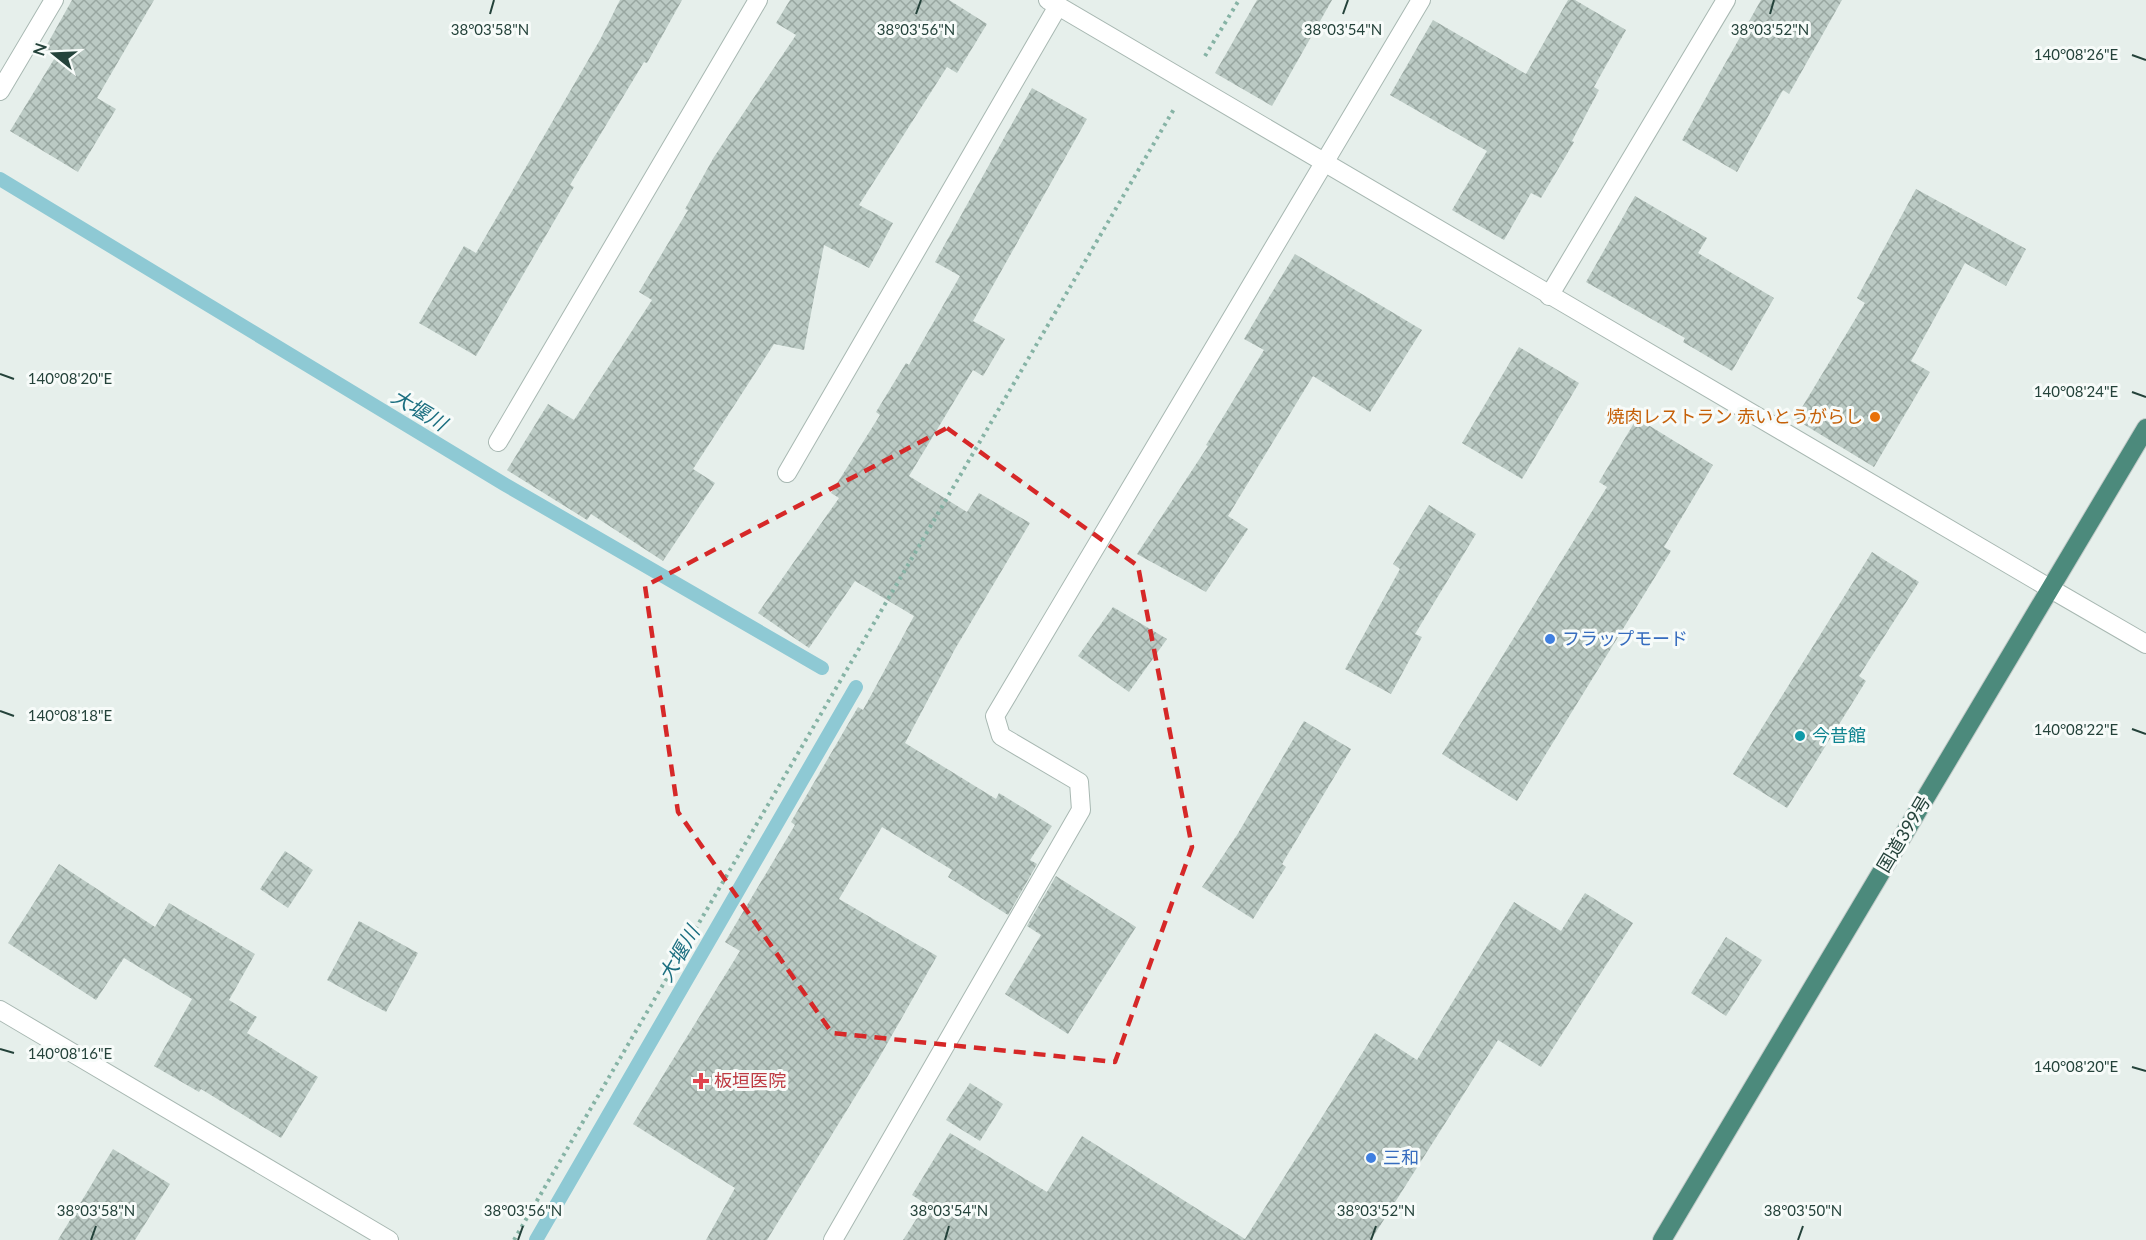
<svg xmlns="http://www.w3.org/2000/svg" width="2146" height="1240" viewBox="0 0 2146 1240" font-family="Lato,'Noto Sans JP',sans-serif">
  <style>
    .lines { fill: none; stroke-linecap: round; stroke-linejoin: round }
    .stream { stroke: #8ec9d4; stroke-width: 14 }
    .building { fill: url(#building-cross-hatch) }
    .service-casing { stroke: #a8b8b2; stroke-width: 20 }
    .minor-casing { stroke: #a8b8b2; stroke-width: 20 }
    .trunk-casing { stroke: #c2cac8; stroke-width: 20 }
    .path { stroke: #86b3a5; stroke-width: 4; stroke-dasharray: 3 4.5; stroke-linecap: butt }
    .service { stroke: #fff; stroke-width: 18 }
    .minor { stroke: #fff; stroke-width: 18 }
    .trunk { stroke: #4c8a7c; stroke-width: 18 }
    .marked { fill: none; stroke: #d62828; stroke-width: 4.5; stroke-dasharray: 12 8; stroke-linejoin: round }
    .ticks { fill: none; stroke: #24423a; stroke-width: 2 }
    .food-dot { fill: #e8710a; stroke: #f7fbf9; stroke-width: 2 }
    .shop-dot { fill: #3f7fe0; stroke: #f7fbf9; stroke-width: 2 }
    .culture-dot { fill: #0f9aa8; stroke: #f7fbf9; stroke-width: 2 }
    .health-dot { fill: #e0444e; stroke: #f7fbf9; stroke-width: 2 }
    .labels { text-anchor: middle; stroke-width: 6; stroke-linejoin: round; paint-order: stroke }
    .food-label { font-size: 18px; fill: #c56008; stroke: #f7fbf9; text-anchor: end }
    .shop-label { font-size: 18px; fill: #366cbe; stroke: #f7fbf9; text-anchor: start }
    .culture-label { font-size: 18px; fill: #0d838f; stroke: #f7fbf9; text-anchor: start }
    .street-label { font-size: 18px; fill: #24423a; stroke: #f7fbf9 }
    .health-label { font-size: 18px; fill: #be3a42; stroke: #f7fbf9; text-anchor: start }
    .water-label { font-size: 20px; font-style: italic; fill: #1c6f80; stroke: #f7fbf9 }
    .ticks-label { font-size: 15px; text-anchor: middle; fill: #24423a; stroke: #f7fbf9; stroke-width: 6; stroke-linejoin: round; paint-order: stroke }
  </style>
  <defs>
    <pattern id="building-cross-hatch" width="8" height="8" patternUnits="userSpaceOnUse" patternTransform="scale(1.5)"><rect width="8" height="8" fill="#bbcac4"/><path d="M0 0l8 8M0 8l8-8" fill="none" stroke="#98a6a0"/></pattern>
  </defs>
  <rect width="100%" height="100%" fill="#e6efeb"/>
  <g class="lines">
    <g class="stream">
      <path d="M0,179L504,484L822,668"/>
      <path d="M536,1240L856,687"/>
    </g>
  </g>
  <g class="building">
    <path d="M72,0H154L97,98L116,109L78,172L10,131L56,56L44,50Z"/>
    <path d="M620,0H682L647,63L644,62L570,185L574,187L476,356L419,323L464,246L476,253L601,38Z"/>
    <path d="M790,0H949L987,24L957,73L947,67L859,205L893,223L869,268L824,245L804,350L774,344L693,469L715,483L663,561L591,514L587,520L507,470L548,404L574,420L652,300L639,292L688,210L685,209L714,157L796,35L776,23Z"/>
    <path d="M1257,0H1332L1272,106L1215,73Z"/>
    <path d="M1568,0H1575L1626,30L1594,87L1599,90L1572,141L1574,142L1541,198L1531,193L1504,240L1452,210L1487,151L1390,95L1433,20L1526,74Z"/>
    <path d="M1761,0H1842L1789,94L1783,90L1737,172L1682,140Z"/>
    <path d="M1032,88L1087,119L973,321L1005,339L983,376L973,370L909,476L967,512L979,493L1030,523L955,649L905,743L996,799L999,793L1052,826L1030,860L1037,864L1008,915L948,877L952,870L882,827L839,899L937,956L879,1058L767,1240H706L735,1188L633,1124L740,951L725,942L795,825L791,822L858,707L863,710L914,616L855,581L809,648L758,613L839,498L831,493L880,415L876,412L906,363L909,365L960,276L935,262Z"/>
    <path d="M1916,189L2026,249L2006,286L1965,263L1911,361L1930,372L1874,467L1795,419L1865,303L1857,298Z"/>
    <path d="M1635,196L1707,238L1698,253L1774,298L1732,371L1683,342L1685,338L1586,282Z"/>
    <path d="M1295,254L1422,330L1370,412L1313,376L1228,516L1248,529L1206,592L1137,554L1208,446L1206,445L1264,350L1244,339Z"/>
    <path d="M1519,347L1579,383L1522,479L1462,443Z"/>
    <path d="M1637,418L1713,465L1664,547L1671,551L1517,801L1442,754L1607,487L1599,482Z"/>
    <path d="M1429,505L1476,534L1415,634L1422,637L1391,694L1345,669L1400,569L1393,564Z"/>
    <path d="M1872,552L1919,582L1859,676L1866,681L1787,808L1733,774Z"/>
    <path d="M1113,607L1167,639L1129,692L1078,656Z"/>
    <path d="M1304,721L1351,749L1282,864L1286,867L1253,919L1202,887L1237,835Z"/>
    <path d="M285,851L313,870L288,908L260,889Z"/>
    <path d="M59,864L155,927L169,903L255,954L229,1000L257,1017L247,1033L318,1077L281,1138L201,1089L199,1092L154,1066L192,999L124,958L96,1000L8,943Z"/>
    <path d="M1056,876L1136,927L1068,1034L1005,994L1041,935L1027,926Z"/>
    <path d="M1585,893L1633,923L1541,1067L1498,1040L1371,1240H903L926,1204L912,1195L950,1133L1047,1192L1082,1136L1245,1239L1375,1033L1417,1060L1514,902L1561,931Z"/>
    <path d="M359,921L418,953L386,1012L327,980Z"/>
    <path d="M1726,937L1762,960L1726,1016L1691,993Z"/>
    <path d="M970,1083L1003,1104L980,1141L946,1120Z"/>
    <path d="M113,1149L170,1184L135,1240H58Z"/>
  </g>
  <g class="lines">
    <g class="service-casing">
      <g id="service">
        <path d="M0,91L54,0"/>
        <path d="M1549,296L1726,0"/>
        <path d="M498,442L758,0"/>
        <path d="M787,473L1058,6"/>
        <path d="M2051,589L2146,644"/>
        <path d="M833,1240L1081,810L1079,782L1001,736L995,716L1421,0"/>
      </g>
    </g>
    <g class="minor-casing">
      <g id="minor">
        <path d="M1048,0L2051,589"/>
        <path d="M0,1010L389,1240"/>
      </g>
    </g>
    <g class="trunk-casing">
      <path id="trunk" d="M1662,1240L2146,428"/>
    </g>
    <g class="path">
      <path d="M1205,56L1239,0"/>
      <path d="M514,1240L1174,109"/>
    </g>
    <use href="#service" class="service"/>
    <use href="#minor" class="minor"/>
    <use href="#trunk" class="trunk"/>
  </g>
  <path class="marked" d="M947,428L1138,566L1192,847L1115,1062L832,1033L678,812L645,586Z"/>
  <path class="ticks" d="M490,14L494,0M916,14L921,0M1343,14L1348,0M1770,14L1774,0M2132,55L2146,60M0,374L14,379M2132,392L2146,397M0,711L14,716M2132,729L2146,734M0,1049L14,1053M2132,1067L2146,1071M91,1240L96,1226M518,1240L523,1226M945,1240L949,1226M1371,1240L1376,1226M1798,1240L1803,1226"/>
  <circle class="food-dot" cx="1875" cy="417" r="6"/>
  <g class="shop-dot">
    <circle cx="1550" cy="639" r="6"/>
    <circle cx="1371" cy="1158" r="6"/>
  </g>
  <circle class="culture-dot" cx="1800" cy="736" r="6"/>
  <path class="health-dot" d="M698 1072h6v6h6v6h-6v6h-6v-6h-6v-6h6z"/>
  <g class="labels">
    <g class="food-label">
      <text x="1863" y="423">焼肉レストラン 赤いとうがらし</text>
    </g>
    <g class="shop-label">
      <text x="1562" y="645">フラップモード</text>
      <text x="1383" y="1164">三和</text>
    </g>
    <g class="culture-label">
      <text x="1812" y="742">今昔館</text>
    </g>
    <g class="street-label">
      <text transform="translate(1904 834) rotate(-59)" y="6">国道399号</text>
    </g>
    <g class="health-label">
      <text x="714" y="1087">板垣医院</text>
    </g>
    <g class="water-label">
      <text transform="translate(419 410) rotate(31)" y="7">大堰川</text>
      <text transform="translate(679 954) rotate(-60)" y="7">大堰川</text>
    </g>
  </g>
  <g class="ticks-label">
    <text x="490" y="35">38°03'58"N</text>
    <text x="916" y="35">38°03'56"N</text>
    <text x="1343" y="35">38°03'54"N</text>
    <text x="1770" y="35">38°03'52"N</text>
    <text x="2076" y="60">140°08'26"E</text>
    <text x="70" y="384">140°08'20"E</text>
    <text x="2076" y="397">140°08'24"E</text>
    <text x="70" y="721">140°08'18"E</text>
    <text x="2076" y="735">140°08'22"E</text>
    <text x="70" y="1059">140°08'16"E</text>
    <text x="2076" y="1072">140°08'20"E</text>
    <text x="96" y="1216">38°03'58"N</text>
    <text x="523" y="1216">38°03'56"N</text>
    <text x="949" y="1216">38°03'54"N</text>
    <text x="1376" y="1216">38°03'52"N</text>
    <text x="1803" y="1216">38°03'50"N</text>
  </g>
  <g transform="translate(54 54) rotate(288)" stroke="#f7fbf9" stroke-width="4.5" paint-order="stroke">
  <path d="M0-4.5L10 22L0 15L-10 22Z" fill="#24423a"/>
  <text y="-9" font-size="16" font-weight="bold" text-anchor="middle" fill="#24423a">N</text>
  </g>
</svg>
